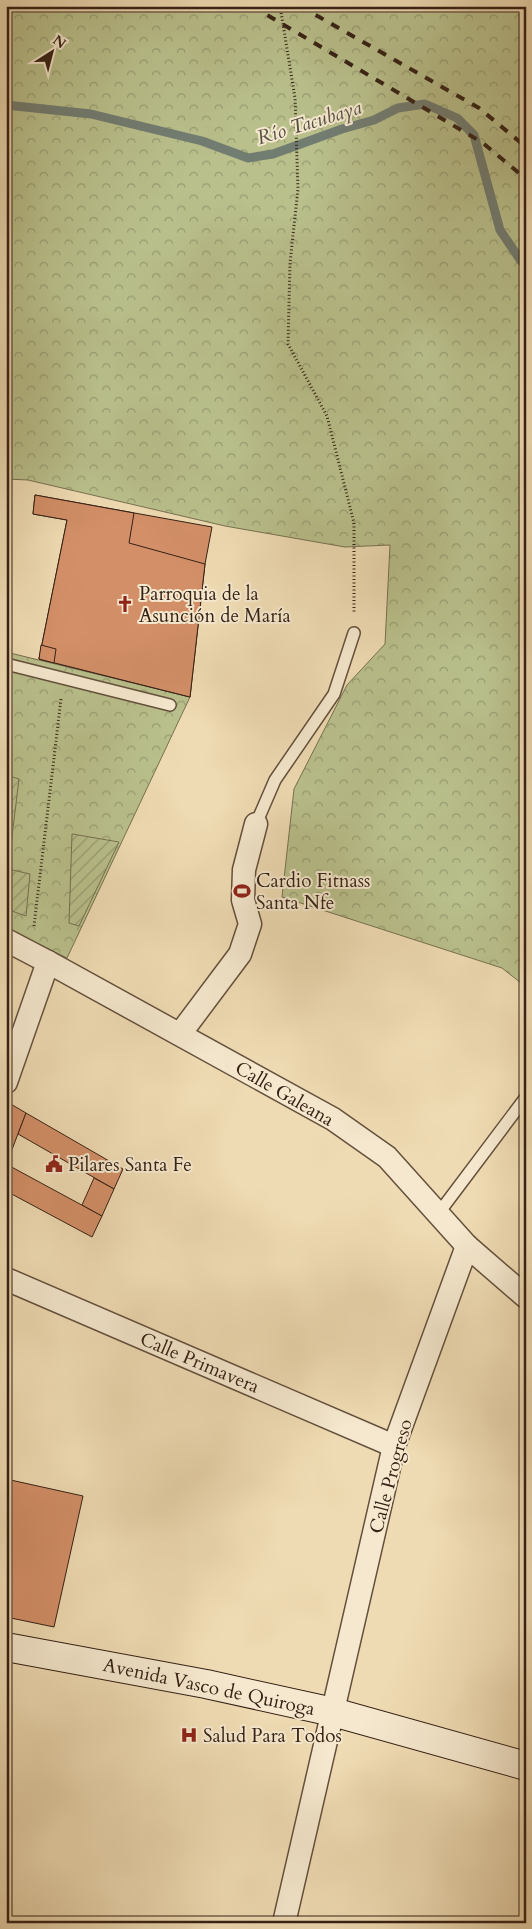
<svg xmlns="http://www.w3.org/2000/svg" width="532" height="1929" viewBox="0 0 532 1929" font-family="Cardo,serif">
  <style>
    .forest { fill: url(#forest-crowns); stroke: #777050 }
    .garden { fill: url(#garden-furrows); stroke: #777050 }
    .lines { fill: none; stroke-linecap: round; stroke-linejoin: round }
    .stream { stroke: #727d72; stroke-width: 9 }
    .building { fill: #d38f68; stroke: #352115 }
    .lane-casing { stroke: #64503c; stroke-width: 14 }
    .street-casing { stroke: #64503c; stroke-width: 25 }
    .secondary-casing { stroke: #352115; stroke-width: 30 }
    .path { stroke: #352115; stroke-width: 3; stroke-dasharray: 1 2.5; stroke-linecap: butt }
    .lane { stroke: #f5e8ce; stroke-width: 11 }
    .street { stroke: #f5e8ce; stroke-width: 22 }
    .secondary { stroke: #f5e8ce; stroke-width: 28 }
    .rail { stroke: #352115; stroke-width: 4; stroke-dasharray: 9 9; stroke-linecap: butt }
    .labels { text-anchor: middle; stroke-width: 4; stroke-linejoin: round; paint-order: stroke }
    .poi-label { font-size: 19px; fill: #352115; stroke: #f5e8ce; text-anchor: start }
    .street-label { font-size: 19px; fill: #352115; stroke: #f5e8ce }
    .water-label { font-size: 20px; font-style: italic; fill: #534f44; stroke: #f5e8ce }
  </style>
  <defs>
    <pattern id="forest-crowns" width="20" height="18" patternUnits="userSpaceOnUse" patternTransform="scale(1.25)"><rect width="20" height="18" fill="#b9c08c"/><path d="M2 6a3 3 0 1 1 6 0M12 15a3 3 0 1 1 6 0" fill="none" stroke="#979c71"/></pattern>
    <pattern id="garden-furrows" width="10" height="10" patternUnits="userSpaceOnUse" patternTransform="scale(1.25)"><rect width="10" height="10" fill="#b9c08c"/><path d="M-1 1l2-2M0 10L10 0M9 11l2-2" fill="none" stroke="#979c71"/></pattern>
  </defs>
  <rect width="100%" height="100%" fill="#efdbb3"/>
  <filter id="stains"><feTurbulence type="fractalNoise" baseFrequency=".004" numOctaves="4"/><feColorMatrix values="0 0 0 0 .2 0 0 0 0 .09 0 0 0 0 .02 0 0 0 .5 -.17"/></filter>
  <radialGradient id="worn" r=".72"><stop offset=".6" stop-color="#630" stop-opacity="0"/><stop offset="1" stop-color="#630" stop-opacity=".3"/></radialGradient>
  <g class="forest">
    <path d="M6,6H526V987L502,968L282,897L294,789L347,685L385,644L390,545L345,547L225,526L28,480L6,479Z"/>
    <path d="M6,652L190,697L67,958L6,929Z"/>
  </g>
  <g class="garden">
    <path d="M6,775L19,779L8,869L30,874L26,916L6,909Z"/>
    <path d="M72,834L119,842L79,926L69,923Z"/>
  </g>
  <g class="lines">
    <path class="stream" d="M6,105L91,114L202,141L248,158L273,154L342,129L374,120L398,108L425,104L457,118L474,135L500,230L521,261L526,264"/>
  </g>
  <g class="building">
    <path d="M35,495L212,527L205,564L190,697L39,659L67,520L33,514Z"/>
    <path d="M35,495L134,513L129,543L205,564L190,697L39,659L67,520L33,514Z"/>
    <path d="M41,645L56,649L54,663L39,659Z"/>
    <path d="M9,1103L26,1113L6,1165V1110Z"/>
    <path d="M26,1113L123,1169L114,1189L18,1134Z"/>
    <path d="M6,1164L102,1216L92,1237L6,1191Z"/>
    <path d="M94,1178L114,1189L102,1216L82,1205Z"/>
    <path d="M6,1479L83,1496L54,1627L6,1617Z"/>
  </g>
  <g class="lines">
    <g class="lane-casing">
      <g id="lane">
        <path d="M6,664L170,705"/>
        <path d="M256,824L275,780L334,694L354,633"/>
        <path d="M438,1214L526,1097"/>
      </g>
    </g>
    <g class="street-casing">
      <g id="street">
        <path d="M6,940L48,962L333,1119L387,1157L467,1246L526,1297"/>
        <path d="M180,1034L240,954L250,924L243,900L244,870L256,824"/>
        <path d="M6,1082L48,962"/>
        <path d="M6,1279L394,1446"/>
        <path d="M284,1923L394,1446L467,1246"/>
      </g>
    </g>
    <g class="secondary-casing">
      <path id="secondary" d="M6,1647L206,1684L333,1712L526,1766"/>
    </g>
    <g class="path">
      <path d="M280,6L295,98L298,189L290,263L288,344L327,416L354,523V613"/>
      <path d="M34,926L61,699"/>
    </g>
    <use href="#lane" class="lane"/>
    <use href="#street" class="street"/>
    <use href="#secondary" class="secondary"/>
    <g class="rail">
      <path d="M252,6L483,143L526,179"/>
      <path d="M300,6L479,108L526,147"/>
    </g>
  </g>
  <defs>
    <g id="church-bare" transform="scale(1.35)"><path d="M-1.2-6h2.4v3.5h3.3v2.4h-3.3V6h-2.4V-.1h-3.3v-2.4h3.3Z" fill="#8f2418" stroke="#f5e8ce" stroke-width="2.5" paint-order="stroke"/></g>
    <g id="stadium-bare" transform="scale(1.35)"><path d="M0-5a6.5 5 0 1 0 0 10a6.5 5 0 1 0 0-10ZM-3.5-1.8h7v3.6h-7Z" fill="#8f2418" stroke="#f5e8ce" stroke-width="2.5" paint-order="stroke"/></g>
    <g id="civic-bare" transform="scale(1.35)"><path d="M-.6-6.5H3V-4.5H.6V-3L4-1V1h2V6H-6V1h2V-1L-.6-3ZM-1.2 2.5V6h2.4V2.5Z" fill="#8f2418" stroke="#f5e8ce" stroke-width="2.5" paint-order="stroke"/></g>
    <g id="hospital-bare" transform="scale(1.35)"><path d="M-5-5h3v3.5h4V-5h3V5h-3V1.5h-4V5h-3Z" fill="#8f2418" stroke="#f5e8ce" stroke-width="2.5" paint-order="stroke"/></g>
  </defs>
  <g fill-rule="evenodd">
    <use href="#church-bare" x="125" y="604"/>
    <use href="#stadium-bare" x="242" y="891"/>
    <use href="#civic-bare" x="54" y="1164"/>
    <use href="#hospital-bare" x="189" y="1735"/>
  </g>
  <g class="labels">
    <g class="poi-label">
      <text x="139" y="600">Parroquia de la<tspan x="139" dy="22">Asunción de María</tspan></text>
      <text x="256" y="887">Cardio Fitnass<tspan x="256" dy="22">Santa Nfe</tspan></text>
      <text x="68" y="1171">Pilares Santa Fe</text>
      <text x="203" y="1742">Salud Para Todos</text>
    </g>
    <g class="street-label">
      <text transform="translate(285 1093) rotate(30)" y="7">Calle Galeana</text>
      <text transform="translate(200 1362) rotate(23)" y="7">Calle Primavera</text>
      <text transform="translate(390 1476) rotate(-75)" y="7">Calle Progreso</text>
      <text transform="translate(209 1686) rotate(12)" y="7">Avenida Vasco de Quiroga</text>
    </g>
    <g class="water-label">
      <text transform="translate(309 122) rotate(-17)" y="7">Río Tacubaya</text>
    </g>
  </g>
  <rect width="532" height="1929" fill="none" stroke="#efdbb3" stroke-width="25"/>
  <rect x="8" y="8" width="517" height="1914" fill="none" stroke="#352115" stroke-width="2.5"/>
  <rect x="12" y="12" width="507" height="1904" fill="none" stroke="#352115"/>
  <g transform="translate(52 52) rotate(36)" stroke="#f5e8ce" stroke-width="4" paint-order="stroke">
  <path d="M0-4L9 19L0 12L-9 19Z" fill="#352115"/>
  <text y="-8" font-size="14" font-weight="bold" text-anchor="middle" fill="#352115">N</text>
  </g>
  <rect width="100%" height="100%" filter="url(#stains)"/>
  <rect width="100%" height="100%" fill="url(#worn)"/>
</svg>
